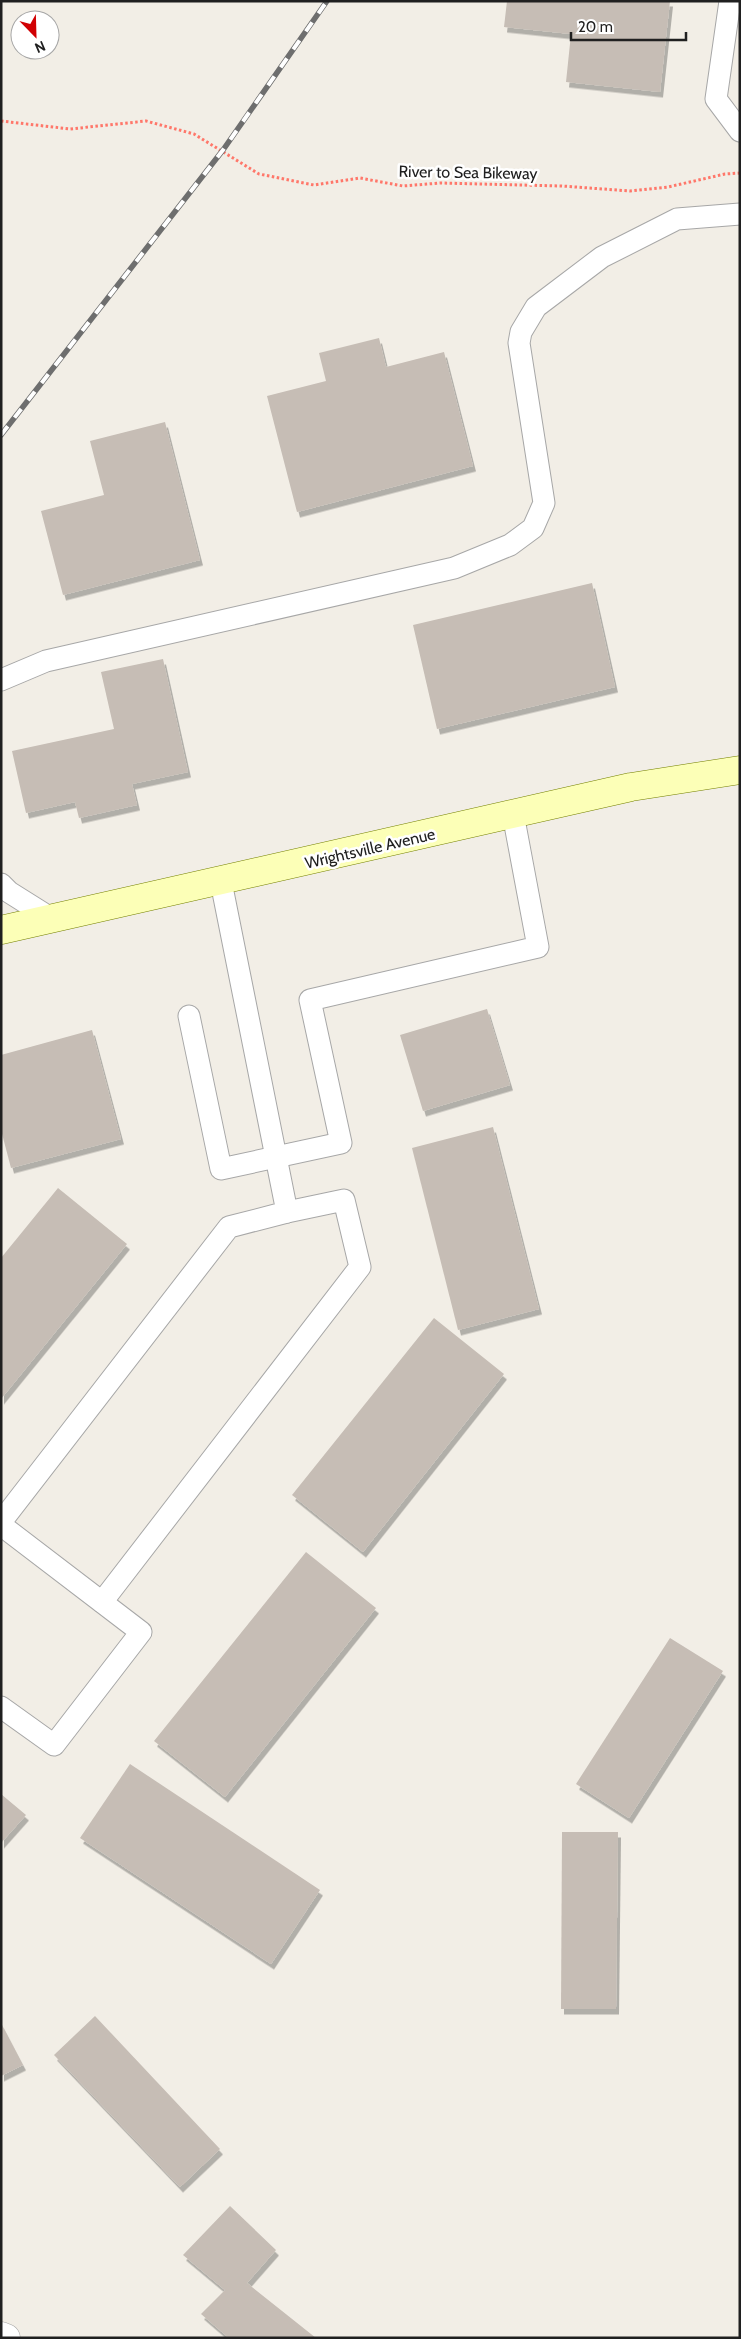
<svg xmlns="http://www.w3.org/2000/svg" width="741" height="2339" viewBox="0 0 741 2339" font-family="Cabin,sans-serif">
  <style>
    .building { fill: #c6bdb5; filter: url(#shadow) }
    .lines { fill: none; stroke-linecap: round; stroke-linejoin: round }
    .lane-casing { stroke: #a7a7a7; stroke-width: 23 }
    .street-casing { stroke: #a7a7a7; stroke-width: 29 }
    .secondary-casing { stroke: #737f00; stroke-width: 29 }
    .path { stroke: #ff776a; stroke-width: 3; stroke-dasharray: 2.5 2.5; stroke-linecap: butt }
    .lane { stroke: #fff; stroke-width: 21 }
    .street { stroke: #fff; stroke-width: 28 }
    .secondary { stroke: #fcffb7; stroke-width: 28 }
    .rail-casing { stroke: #6e6e6e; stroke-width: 5.5 }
    .rail { stroke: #fff; stroke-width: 4; stroke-dasharray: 11; stroke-linecap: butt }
    .labels { text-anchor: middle; stroke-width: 5; stroke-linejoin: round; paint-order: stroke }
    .street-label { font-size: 16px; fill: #202020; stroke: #fff }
  </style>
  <defs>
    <filter id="shadow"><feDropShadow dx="3" dy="5.5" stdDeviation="0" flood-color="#0004"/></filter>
  </defs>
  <rect width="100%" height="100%" fill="#f2eee6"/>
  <g class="building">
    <path d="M507,1H670L660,92L566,82L571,34L504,27Z"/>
    <path d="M379,338L386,367L444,352L473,466L297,512L267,396L326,381L319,353Z"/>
    <path d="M165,422L200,560L63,595L41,511L104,495L90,441Z"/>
    <path d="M592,583L615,687L437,729L413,625Z"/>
    <path d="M163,659L188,772L132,784L137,805L79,818L75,802L26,813L12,751L114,729L101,672Z"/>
    <path d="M487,1009L510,1085L423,1111L400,1035Z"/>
    <path d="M92,1030L121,1139L11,1168L1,1130V1055Z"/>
    <path d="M493,1127L539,1309L458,1330L412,1148Z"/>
    <path d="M58,1188L127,1244L1,1399V1258Z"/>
    <path d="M434,1318L504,1374L363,1552L292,1495Z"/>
    <path d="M306,1552L376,1608L225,1797L154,1741Z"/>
    <path d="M670,1638L723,1671L629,1818L576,1784Z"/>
    <path d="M130,1764L320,1890L271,1964L80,1838Z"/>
    <path d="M1,1794L26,1815L1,1843Z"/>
    <path d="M562,1832H618L616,2009H561Z"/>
    <path d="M95,2016L220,2149L180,2187L54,2055Z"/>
    <path d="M1,2023L23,2065L1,2076Z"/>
    <path d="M230,2206L276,2250L247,2283L316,2338H229L201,2314L225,2290L183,2255Z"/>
  </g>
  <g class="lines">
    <g class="lane-casing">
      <g id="lane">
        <path d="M730,1L716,99L740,131"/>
        <path d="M1,680L46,661L454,568L510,545L533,528L544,503L519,343L521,332L536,307L602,257L677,219L740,214"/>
        <path d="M1,884L9,892L52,919"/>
        <path d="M189,1016L221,1169L341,1143L310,1000L538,947L513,814"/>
        <path d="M1,1522L229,1227L287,1212L221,882"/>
        <path d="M1,1525L141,1632L54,1745L1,1707"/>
        <path d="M102,1602L360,1267L344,1200L287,1212"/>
      </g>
    </g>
    <g class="street-casing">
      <path id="street" d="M1,2336L6,2338"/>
    </g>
    <g class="secondary-casing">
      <path id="secondary" d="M1,930L631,787L740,770"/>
    </g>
    <path class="path" d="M1,121L70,129L146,121L194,134L259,174L314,185L360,178L403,186L440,183L562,186L630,191L668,187L725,174L740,173"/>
    <use href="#lane" class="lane"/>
    <use href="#street" class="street"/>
    <use href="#secondary" class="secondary"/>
    <g class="rail-casing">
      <path id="rail" d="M1,435L223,150L327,1"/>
    </g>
    <use href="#rail" class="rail"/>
  </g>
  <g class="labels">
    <g class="street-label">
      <text transform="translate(468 172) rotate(1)" y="6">River to Sea Bikeway</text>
      <text transform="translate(370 848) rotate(-13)" y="6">Wrightsville Avenue</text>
    </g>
  </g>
  <rect width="741" height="2339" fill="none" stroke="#202020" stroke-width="5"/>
  <g transform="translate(35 35) rotate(157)"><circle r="24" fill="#ffffff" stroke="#a6a6a6"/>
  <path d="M0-4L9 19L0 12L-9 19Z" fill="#d10003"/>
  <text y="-8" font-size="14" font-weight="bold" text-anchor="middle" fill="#202020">N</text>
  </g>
  <path d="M571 32v8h115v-8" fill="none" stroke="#202020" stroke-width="2.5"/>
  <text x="578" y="32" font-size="15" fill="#202020" stroke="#ffffff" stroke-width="4" paint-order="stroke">20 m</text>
</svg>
